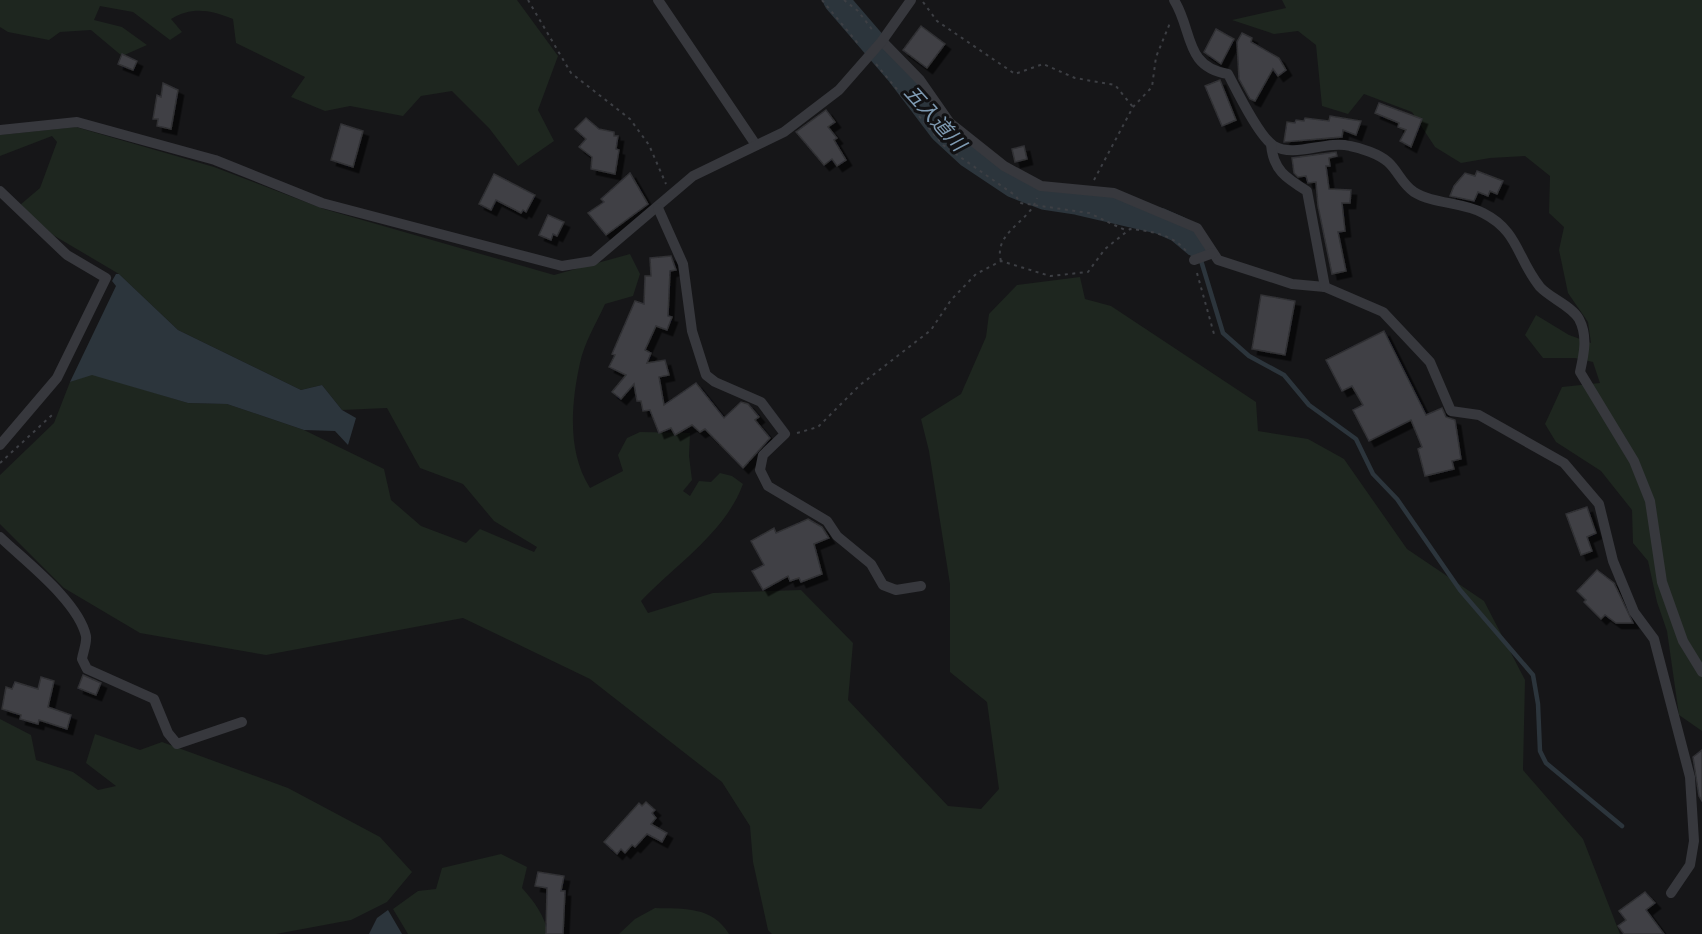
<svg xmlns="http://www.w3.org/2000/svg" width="1702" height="934" viewBox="0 0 1702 934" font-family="Cabin,'Noto Sans JP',sans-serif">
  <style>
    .green { fill: #1e261f }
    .water { fill: #2c353c }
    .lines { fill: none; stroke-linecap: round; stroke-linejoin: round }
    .stream { stroke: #2c353c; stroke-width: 4.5 }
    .river { stroke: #2c353c; stroke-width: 26 }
    .building { fill: #404145; stroke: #303034; stroke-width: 1.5; filter: url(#shadow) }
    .path { stroke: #3d3f44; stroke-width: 2; stroke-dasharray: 3 4.5; stroke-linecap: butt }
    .minor { stroke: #37383d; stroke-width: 10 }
    .labels { text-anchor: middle; stroke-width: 6; stroke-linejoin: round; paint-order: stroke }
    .water-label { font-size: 20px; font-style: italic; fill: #7f9bb3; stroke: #111113 }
  </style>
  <defs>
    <filter id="shadow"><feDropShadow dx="5.5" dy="5.5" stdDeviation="0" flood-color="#0009"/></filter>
  </defs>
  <rect width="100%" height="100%" fill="#161618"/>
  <g class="green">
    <path d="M0,0H517L558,56L538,110L554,141L518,166L489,128L452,91L421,96L403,116L350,106L325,111L291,97L305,77L236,43L233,19C211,10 192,6 171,19L182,32L170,40L133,12L100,6L94,20L122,27L147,45L122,56L91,30L60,32L49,40L8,32L0,27Z"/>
    <path d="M1282,0H1702V731L1679,715L1667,631L1657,602L1648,561L1633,543L1632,510L1601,471L1556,442L1545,424L1562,387L1600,383L1593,362L1575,358H1543L1525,335L1536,315L1569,335L1591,343L1588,322L1568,293L1559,250L1564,227L1549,213L1550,176L1525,156L1490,158L1461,163L1435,147L1412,112L1364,94L1348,114L1322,106L1316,45L1298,31L1274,34L1232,20L1286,8Z"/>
    <path d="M76,127L214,167L324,209L554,275L630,254L640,274L633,296L605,304C597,322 584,343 580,363C571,404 567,452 590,488L623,471L618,455L627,438L640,432L690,433L689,456L692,480L683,491L690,496L699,481L711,482L720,473L732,476L743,484C725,533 675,565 641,601L648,613L713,593L801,590L853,643L848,700L948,806L981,809L999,789L987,702L950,672V584L929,451L921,419L961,394L986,337L989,314L1017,285L1080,277L1085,299L1111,306L1256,402L1258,431L1308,439L1344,459L1407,549L1484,601L1525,680L1523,770L1583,839L1620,934H772L768,930L753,862L750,826L722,782L590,679L463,618L266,655L140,633L64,588L0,524V475L54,423L70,382L92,374L188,403L227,404L304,430L384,469L391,500L421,526L466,543L480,529L534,552L537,547L494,521L463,484L420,468L387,408L342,410L322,385L301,390L178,330L119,274L53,235L20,205L40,188L57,142L52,136L0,156V135Z"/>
    <path d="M0,719L31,735L36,760L73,772L98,790L116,786L86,763L95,734L140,750L162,742L288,788L380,837L412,872L387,902L351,920L276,934H0Z"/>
    <path d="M501,854L527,867L522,888C534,901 545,916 548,934H408L393,909L418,891L436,889L442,868Z"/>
    <path d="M655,908C684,909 712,906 729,934H619L635,919Z"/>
  </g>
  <g class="water">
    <path d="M116,274H119L178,330L301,390L322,385L342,410L356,418L348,445L335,431L304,430L227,404L188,403L92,375L70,382L116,286L112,281Z"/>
    <path d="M388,910L402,934H369L377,918Z"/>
  </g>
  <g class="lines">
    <path class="stream" d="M1196,244L1223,333L1249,356L1284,375L1309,405L1356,439L1373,474L1397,499L1460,590L1533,675L1538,704L1540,751L1546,763L1622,826"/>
    <path class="river" d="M836,0L898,72L942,130L969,155L1014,185L1045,197L1078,202L1160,221L1178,229L1196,244"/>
  </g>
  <g class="building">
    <path d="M921,26L945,44L927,68L903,50Z"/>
    <path d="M1216,29L1234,39L1221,64L1204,52Z"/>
    <path d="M1242,33L1252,38L1251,42L1279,58L1286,70L1278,76L1273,69L1255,101L1250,99L1239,79L1237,42Z"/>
    <path d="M122,54L137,61L133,70L118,64Z"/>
    <path d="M1220,80L1236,120L1222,126L1205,86Z"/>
    <path d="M163,83L178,90L171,129L157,126L158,119H153L157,95L161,97Z"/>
    <path d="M1379,103L1422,119L1411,147L1400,141L1406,130L1398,127L1399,123L1375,113Z"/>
    <path d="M826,110L835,122L828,127L837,138L834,140L846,160L837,166L832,159L824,165L796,132Z"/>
    <path d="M1330,116L1361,121L1356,135L1343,130L1342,137L1284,142L1287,122L1295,123L1296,120L1304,121L1305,118L1329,121Z"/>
    <path d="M586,118L599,129L614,132V136H618L616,149L619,150L615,174L591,169L592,157L579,147L586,139L575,129Z"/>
    <path d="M341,124L363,131L353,167L331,160Z"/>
    <path d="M1024,146L1027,159L1015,162L1012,149Z"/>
    <path d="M1336,152L1337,156L1329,158L1330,166H1326L1329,189L1351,190L1350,203H1342L1345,231L1338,232L1346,271L1332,274L1318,206L1316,182L1308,183L1306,176L1298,177L1294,173L1292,158Z"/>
    <path d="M1477,171L1503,181L1497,194L1490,191L1488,196L1478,192L1474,201L1450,196L1454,186L1465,173L1475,176Z"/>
    <path d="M630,173L648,204L606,235L588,213L604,202L601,199Z"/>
    <path d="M494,174L535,195L526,212L523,210L521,213L496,200L491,210L479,204Z"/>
    <path d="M548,215L564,222L557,236L553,234L551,240L539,235Z"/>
    <path d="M671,256L676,270L670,271L668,316L672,317L667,330L656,326L645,350L651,353L647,363L665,360L669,375L659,377L664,405L696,383L724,418L741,402L748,404L759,417L755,420L770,438L743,468L705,429L700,432L692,425L675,435L671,428L659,433L650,410L643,411L641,401H637L634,384L621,399L612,392L626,375L609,367L615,355L612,354L635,301L644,304L645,276H651L650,258Z"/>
    <path d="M1261,295L1295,301L1285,355L1252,349Z"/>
    <path d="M1384,331L1426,415L1442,408L1446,417L1455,420L1461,459L1452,461L1454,469L1425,476L1418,449L1422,447L1411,420L1369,441L1353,410L1363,405L1352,386L1342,391L1326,360Z"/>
    <path d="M1587,507L1596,533L1587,537L1592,551L1581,555L1566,514Z"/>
    <path d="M808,519L822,527L829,538L814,544L822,574L801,582L799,578L790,581L788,576L763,590L752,571L764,565L751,541L774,528L776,533Z"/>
    <path d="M1597,570L1614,583L1633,623H1616L1605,615L1601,619L1584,602L1586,600L1577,591Z"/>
    <path d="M83,675L101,683L96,695L78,688Z"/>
    <path d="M41,677L54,681L48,707L71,715L67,729L39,720L38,724L20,719L21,715L2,709L6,687L12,689L15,682L38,689Z"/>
    <path d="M1702,750V801L1699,796L1693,757Z"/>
    <path d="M646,802L655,810L652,813L656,818L651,824L667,833L662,842L647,834L635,847L632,845L625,853L621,849L617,854L604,842L639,803L642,806Z"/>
    <path d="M538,872L564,876L561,891H565L563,934H546L547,888L535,886Z"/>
    <path d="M1645,892L1655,903L1646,910L1664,934H1624L1618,926L1626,920L1619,911Z"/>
  </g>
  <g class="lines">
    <g class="path">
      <path d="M528,0L571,73L630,119L649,145L666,184"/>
      <path d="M822,0L860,46"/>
      <path d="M844,0L858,11L874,32"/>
      <path d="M923,2L937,21L1015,74L1043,64L1075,78L1115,85L1133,107"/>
      <path d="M876,64L943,145L1016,196L1020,203L1089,213L1125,230"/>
      <path d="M1094,180L1133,107L1152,87L1156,57L1170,23"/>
      <path d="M1001,261C993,232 1030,222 1037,198"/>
      <path d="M1197,273L1214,334"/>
      <path d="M797,433L818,427L860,385L931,330L951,300L976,274L1001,261L1050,276L1088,272L1105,249L1130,229C1150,231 1173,234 1187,252"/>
      <path d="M0,463L52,415"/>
    </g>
    <g class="minor">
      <path d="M658,0L756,145"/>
      <path d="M1174,0C1193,30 1184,67 1228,74C1237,91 1259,137 1274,146C1295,158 1326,140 1350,146C1361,148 1379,154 1388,162C1398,171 1402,184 1414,192C1433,204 1462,202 1483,213C1519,231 1517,259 1540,287C1550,298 1572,306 1579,319C1588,336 1584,354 1580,372L1634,461L1650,501L1662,582L1683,641L1702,672"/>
      <path d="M882,41L920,80L950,123L1004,166L1041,186L1114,193L1197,228L1218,260L1292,284L1325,287L1383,312L1430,362L1451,411L1479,415L1564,463L1599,504L1613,561L1634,612L1654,639L1690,777L1694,841L1690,865L1671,893"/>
      <path d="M0,130L77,122L215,160L322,203L562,266L593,261L693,176L784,132L839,90L882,41L911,0"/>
      <path d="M1271,144C1273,170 1286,178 1307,191L1325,287"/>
      <path d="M0,191L67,255L106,278L57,378L0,445"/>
      <path d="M658,208L683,264L692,331L706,375L715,382L761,402L785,434L763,455L760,470L768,486L827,521L837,536L871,564L883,585L896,590L921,586"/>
      <path d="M1194,260L1213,253"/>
      <path d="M0,537C26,562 78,601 86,636C87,643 83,652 82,659L87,669L154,699L168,733L177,744L242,722"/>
    </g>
  </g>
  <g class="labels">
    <g class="water-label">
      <text transform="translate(935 118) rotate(48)" y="7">五入道川</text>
    </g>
  </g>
</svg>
